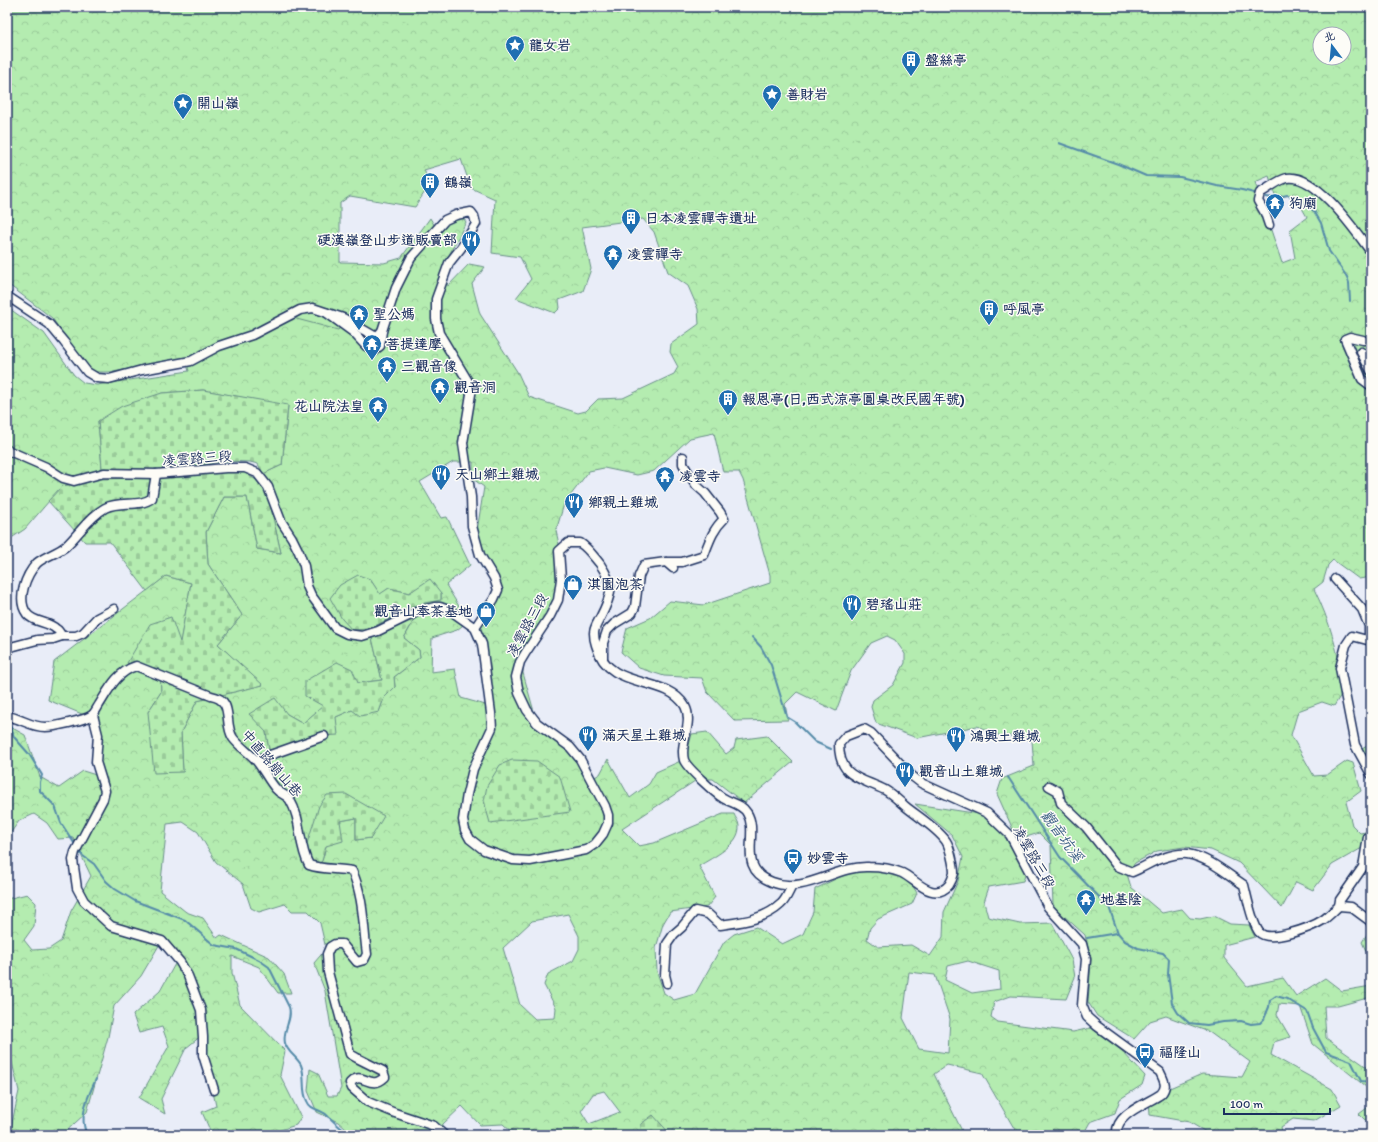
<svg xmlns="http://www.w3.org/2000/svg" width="1378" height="1142" viewBox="0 0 1378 1142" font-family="Itim,'LXGW WenKai TC',sans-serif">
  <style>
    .forest { fill: url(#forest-crowns); stroke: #688e87; fill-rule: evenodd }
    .cemetery { fill: url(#cemetery-stones); stroke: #688e87 }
    .green { fill: #b4ecb0; stroke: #688e87 }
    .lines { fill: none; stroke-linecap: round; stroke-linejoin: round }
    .stream { stroke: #558ba9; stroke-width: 2 }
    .minor-casing { stroke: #1b2f5e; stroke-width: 11 }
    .minor { stroke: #fdfcf7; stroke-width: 8 }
    .labels { text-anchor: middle; stroke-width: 3; stroke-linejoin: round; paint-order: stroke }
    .poi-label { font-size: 14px; font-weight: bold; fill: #1b2f5e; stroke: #fdfcf7; text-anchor: start }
    .street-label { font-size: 14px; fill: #1b2f5e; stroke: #fdfcf7 }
    .water-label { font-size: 15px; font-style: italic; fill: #385d84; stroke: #fdfcf7 }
  </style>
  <defs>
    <pattern id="forest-crowns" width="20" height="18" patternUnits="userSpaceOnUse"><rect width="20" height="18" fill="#b4ecb0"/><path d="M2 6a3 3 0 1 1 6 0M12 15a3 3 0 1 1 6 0" fill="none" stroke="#9acb9a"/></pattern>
    <pattern id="cemetery-stones" width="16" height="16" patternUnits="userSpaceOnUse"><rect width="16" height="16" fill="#b4ecb0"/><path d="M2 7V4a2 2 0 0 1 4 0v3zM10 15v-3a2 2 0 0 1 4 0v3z" fill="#9acb9a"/></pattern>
  </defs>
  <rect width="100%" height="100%" fill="#e9edf8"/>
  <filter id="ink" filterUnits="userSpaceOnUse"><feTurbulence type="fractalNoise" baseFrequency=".025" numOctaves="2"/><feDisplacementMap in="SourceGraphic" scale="8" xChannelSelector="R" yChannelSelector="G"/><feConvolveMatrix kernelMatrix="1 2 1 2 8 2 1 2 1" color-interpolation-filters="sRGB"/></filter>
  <g filter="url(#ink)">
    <g class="forest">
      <path d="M7,7H1371V577L1359,579L1333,560L1328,565L1323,582L1314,589C1330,621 1339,654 1344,690L1334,706L1322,702L1298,711L1291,735L1314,776L1327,775L1347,761L1353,763L1361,791L1346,802L1352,825L1360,833L1371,831V875L1362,848L1332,865L1313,890L1296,882L1282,908L1239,863L1211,850L1184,847L1157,851L1135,863L1127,874L1131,887L1162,913L1182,909L1190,918L1200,919L1214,916L1230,924L1249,925L1255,937L1224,945V958L1247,986L1283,978L1296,996L1325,978L1342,991L1371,986V997L1338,1006H1324L1326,1038L1371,1070V1091L1313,1044L1300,1006L1279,1004L1277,1015L1290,1037L1274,1042L1271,1055L1332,1089L1341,1105L1314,1121L1293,1119L1281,1127L1283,1135H1211L1189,1122L1150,1115L1149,1097L1202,1074L1242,1077L1250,1062L1209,1032L1166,1016L1150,1021L1134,1039L1097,1016L1088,1002L1091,960L1085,935L1053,906L1051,845L1039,833L1023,838L1015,834L997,794L1002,779L1034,766L1032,741L1020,736H1001L977,726L917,738L876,723L871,707L873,700L893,685L905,663V654L895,640L887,636L871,643L851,671L836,711L797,692L785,704L788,720L735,721L707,692L702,678L664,676L639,668L621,652L627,628L650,618L670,601L704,605L770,583V575L743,480L739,472H723L714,433L690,438L654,471L637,475L604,468L589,471L564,504L556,531L564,566L562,584L523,664V673L535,715L568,745L593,778L600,774L608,759L630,798L649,784L656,772L685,759L692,734L707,732L726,754L734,748L736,740L767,736L793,762L744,803L713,779H698L622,829L639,846L654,843L723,814H734C735,817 739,822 739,826C740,845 713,857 699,866L715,897L707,907L670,912L663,924L656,948L657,972L664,993L674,1000L695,994L724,942L734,934L756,927L782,944L803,934L813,912L815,889L856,869L891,872L911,883L917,893L912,904L878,919L870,928L867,939L878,947L911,945L930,956L943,937L944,912L958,881L963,857L952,835L915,804L993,816L1026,873L1023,881L989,887L984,902L988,917L1020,924L1052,923L1072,960L1075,977L1066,999L1011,996L994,1002L991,1017L998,1022L1073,1032L1091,1028L1122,1051L1145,1076L1142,1085L1120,1099L1115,1113L1090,1122L1083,1135H1018L982,1073L947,1065L934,1074L964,1135H671L653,1116L641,1124L642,1135H515L503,1124L480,1125L462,1106L443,1124L438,1135H353L338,1122L317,1112L308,1091L310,1069L318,1073L328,1096H337L341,1088L325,991L314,963L326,949L320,923L308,911H292L285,904L259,912L251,908L243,884L216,862L198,832L183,822L167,824L160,891L186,912L203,918L217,938L221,935L269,957L284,974L291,993H278L259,967L232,956V973L240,1005L285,1051L280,1075L301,1117L296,1125L271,1133L270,1135H212L202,1112L216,1106L201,1036L186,1048L161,1099L165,1114L139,1098L169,1046L162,1027L139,1033L133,1015L160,991L180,955L161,942L141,976L114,1006L108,1037L87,1112L62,1135H10V1132L19,1091L7,1042V899L27,894L36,903L34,926L24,940L32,950L49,949L61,941L71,911L91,876L73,838L58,839L47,823L34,814L19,821L7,838V725L25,735L40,777L59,788L83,771L99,776L94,719L48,700L54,662L166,576L191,583L180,643L127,663L160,669L161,692L148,712L183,772L181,732L197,701L262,685L218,644L242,615L208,564L206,532L224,497H247L257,549L281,553L263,474L282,465L288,406L203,390L162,393L98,421L102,468L98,479L62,486L25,529L7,541V307L44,333L74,375L84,383L97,385L189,371L185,358L113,372H95L85,365L52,318L9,285L7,286ZM1320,34H1344V58H1320ZM461,159L471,188L495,199L492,253L520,257L531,279L516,298L555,313L560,308L559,300L583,291L591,269L582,227L643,219L654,232L668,272L688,286L698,309L699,324L671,344L670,352L678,367L674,374L623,398L598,399L586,411L578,413L529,397L518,373L480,314L472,284L485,267L469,264L448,286L446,261L466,222L458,210L439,233L430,218L401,258L384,263L340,262V203L350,196L415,207L430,184L424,170ZM1269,176L1276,198L1294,194L1307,217L1290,230L1295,258L1282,263L1255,182ZM453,462H473V479L484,487L477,531L497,591L477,636L489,706L461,698L455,669L431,672L432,638L457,630L468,621L446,585L470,565L447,517L441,518L420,482ZM370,579L380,595L389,588L409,593H441V599L424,603L408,609L369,629ZM415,619L404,638L419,650L420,657L394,677L395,687L384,698L379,712L352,710L336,717L270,755L266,732L287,714L303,723L324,706L358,683L382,680L372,638ZM346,794L371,838L356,840V818L340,821L326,846L322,861L304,853ZM568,914L579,936V949L573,961L548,974L544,985L556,1008L555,1018L535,1019L520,1005L503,948L532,921ZM968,961L999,971L1000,989L972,993L945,980L948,966ZM909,972L935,975L950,1019L948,1053L919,1049L903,1018ZM604,1091L620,1112L589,1124L581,1111L593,1094Z"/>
      <path d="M1367,745H1371V774L1370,765L1362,748Z"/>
      <path d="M1371,928V962L1362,942Z"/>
      <path d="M1371,1105V1126L1359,1114Z"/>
    </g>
    <g class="cemetery">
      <path d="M203,390L288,405L282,465L263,474L258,464L250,462L224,461L172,470L102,468L98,421L122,406L162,393Z"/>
      <path d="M237,468L266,486L281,553L257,549L247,497H224L206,532L208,564L242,615L218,644L263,685L197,701L181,732L183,772L154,773L148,712L161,692L160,669L127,663L150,624L171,617L180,642L191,583L166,576L147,591L110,542H85L48,501L62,486L98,479L185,477Z"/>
      <path d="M358,575L370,579L380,594L389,588L409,593L430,579L441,593V600L424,603L408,609L369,629L352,630L342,619L330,598L340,585Z"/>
      <path d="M415,618L404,638L419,650L420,657L394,677L395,687L384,698L379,712L360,716L352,710L336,717L338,735L322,736L270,756L266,732L249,714L275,698L287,714L303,723L323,706L305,696V681L337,662L352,669L358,683L382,680L372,638Z"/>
      <path d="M512,760L537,761L560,777L570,812L490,823L484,801L487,786L500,765Z"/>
      <path d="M346,794L384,816L371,838L356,840V818L340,821L343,841L326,846L322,861L314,867L304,853L319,806L327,795Z"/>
      <path d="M653,1115L671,1135H642L641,1124Z"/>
    </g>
    <path class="green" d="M311,313L319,314L340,325L339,329L338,330L293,318L300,314Z"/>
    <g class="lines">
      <g class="stream">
        <path d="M1059,143L1118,164L1146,176L1180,177L1217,186L1242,190L1254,193"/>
        <path d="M1266,197L1274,198L1287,195L1295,197L1314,211L1321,223L1329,251L1347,277L1349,283L1350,301"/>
        <path d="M752,637L761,647L771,665L787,717L795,722L815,742L831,749"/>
        <path d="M8,719L14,737L29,754L42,775L40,782V791L55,806L61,823L76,846"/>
        <path d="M1008,777L1060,857L1109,907L1118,933L1125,941L1138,948L1163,953L1169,959L1168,974L1172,1003L1178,1013L1189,1023L1207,1025L1223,1022L1241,1021L1251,1024L1260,1023L1264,1019L1269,1007L1270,1000L1276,996L1287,999L1307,1011L1313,1028L1326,1052L1351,1061L1361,1081L1371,1082"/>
        <path d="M78,850L83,856L94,864L106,881L115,889L135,901L185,920L214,945L236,949L259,960L269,967L289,1007C293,1020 282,1030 285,1043C287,1052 297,1057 301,1065C306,1077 301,1090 307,1101C310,1109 318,1109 324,1113C327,1114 328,1117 331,1119C337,1125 343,1130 350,1135"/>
        <path d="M1087,938L1117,933"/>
        <path d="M87,1135C78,1116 88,1096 96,1079"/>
      </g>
      <g class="minor-casing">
        <g id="minor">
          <path d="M1269,225L1265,213L1258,201L1260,193C1268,189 1278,180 1287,178C1316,173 1356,232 1371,252"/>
          <path d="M7,296L49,324L64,342L87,372L97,378L109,379L142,370L191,361L219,346L252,335L300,310L313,308L343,318L376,337L382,331"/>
          <path d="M327,313L353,332L366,346L375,350L380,346L382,331L396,288L411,258L445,220L456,215L471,212L474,216L476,224L461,248L449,263L436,299V319L439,333L472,388L463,443L471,497L472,526L480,555L494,578L498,590L494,599L475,628"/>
          <path d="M1363,340L1350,337L1345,339L1362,379L1370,385H1371"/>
          <path d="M1371,361L1361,352L1371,371"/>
          <path d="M7,450L46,467L63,478L74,481L104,473L156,474L226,468H245L257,473L268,487L281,521L292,538L299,552L304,566L307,586L311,595L335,628L347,634L362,636L378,631L419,611L435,607H440L451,611L475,628L482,644L491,713L492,728L473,769L467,794L463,820L465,830L470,839L484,850L513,860L530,861L586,850L595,844L603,834L608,823V815L605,806L580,759L570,747L537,723L527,710L519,693L516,677L520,662L526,652L550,616L558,600L561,579L559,551L568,543H580C588,548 594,557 600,564C615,586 612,595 600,618C598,622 594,628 594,633C594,637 595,642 596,645C609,693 665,673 685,706C694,723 679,743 684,760C686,767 716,794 723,798C731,803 742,804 747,813C760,834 735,868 772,882C805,895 836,865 869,867C880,867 892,869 902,873C915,879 933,903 949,885C951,882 953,877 954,873C954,866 950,847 946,841C937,828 917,816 905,806C898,800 892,794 885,790C861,778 839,778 839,744L846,736L864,729L871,733L912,776L921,783L987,813L1010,835L1048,907L1082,944L1086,959L1082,1005L1087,1017L1097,1026L1160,1072C1164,1081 1168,1086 1161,1094C1147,1104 1114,1114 1117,1135"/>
          <path d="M666,562H682L704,555C709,542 713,529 724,519L720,512L705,493L696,485L683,464V457"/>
          <path d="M1335,579L1362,609L1369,626V640"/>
          <path d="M62,636H76L83,633L97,618L114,609"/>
          <path d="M1371,641L1352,636L1346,645L1340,668L1355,745L1371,774"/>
          <path d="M7,648L37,640L53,639L62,636C60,634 59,630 56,629C48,621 34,623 27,614C16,599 26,575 37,563C45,556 58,553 66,546C79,534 89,517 105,508C120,500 139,508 152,498L156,474"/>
          <path d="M603,658V643L607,631L614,624L632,613L635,607L639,576L644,565L666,562L673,568"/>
          <path d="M93,715L98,735L96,762L105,791L103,799L75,852L73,860L77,888L84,901L111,926L162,941L180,962L188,976L201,1010L203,1037V1055L214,1090"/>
          <path d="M7,716C20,718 31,727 45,727C53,727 86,720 92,715C95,713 97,708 99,705C109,689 117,672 136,666L211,696C235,700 223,723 233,738C239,746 248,752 255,759C263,768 268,780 276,789C280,794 287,795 290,800C302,820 298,845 309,865C323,870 337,868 352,871C364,897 363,926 367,954L364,960L357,962L342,944H335L330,947L327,954L328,972L350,1054L357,1058L383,1071L385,1077C369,1092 363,1069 350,1083L352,1088L368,1102L395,1113L434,1126L444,1135"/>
          <path d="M256,760L324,736"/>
          <path d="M1049,786L1058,791L1061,803L1086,827L1117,866L1132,872C1143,868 1152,861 1163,858C1169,856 1180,853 1187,854C1208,857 1227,874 1244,885C1247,897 1252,923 1259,932C1269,944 1312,927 1323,920C1329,916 1334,910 1339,906L1340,900L1363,867L1368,837L1371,834"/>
          <path d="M1339,906L1351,907L1370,921L1371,923"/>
          <path d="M667,983L665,975L667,944L674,934L682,927L695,911L708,914L720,925C741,922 764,920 781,904C786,900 789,891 792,886"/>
        </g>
      </g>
      <use href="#minor" class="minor"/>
    </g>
  </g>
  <defs>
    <g id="sight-pin" transform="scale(1)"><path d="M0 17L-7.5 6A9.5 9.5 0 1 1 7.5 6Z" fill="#1f6fb2" stroke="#fdfcf7"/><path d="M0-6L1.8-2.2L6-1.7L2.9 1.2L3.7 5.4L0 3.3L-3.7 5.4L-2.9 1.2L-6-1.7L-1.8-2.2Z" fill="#fff"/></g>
    <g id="building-pin" transform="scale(1)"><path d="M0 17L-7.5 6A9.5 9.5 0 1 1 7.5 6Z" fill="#1f6fb2" stroke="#fdfcf7"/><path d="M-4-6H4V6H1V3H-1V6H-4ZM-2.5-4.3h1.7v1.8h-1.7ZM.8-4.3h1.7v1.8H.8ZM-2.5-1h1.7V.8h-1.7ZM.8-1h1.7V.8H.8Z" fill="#fff"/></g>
    <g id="temple-pin" transform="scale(1)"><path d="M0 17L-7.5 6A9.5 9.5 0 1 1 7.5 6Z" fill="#1f6fb2" stroke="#fdfcf7"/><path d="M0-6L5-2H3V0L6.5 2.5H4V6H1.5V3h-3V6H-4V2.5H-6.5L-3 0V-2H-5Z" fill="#fff"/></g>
    <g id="restaurant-pin" transform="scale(1)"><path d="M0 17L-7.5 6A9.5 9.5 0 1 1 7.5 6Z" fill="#1f6fb2" stroke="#fdfcf7"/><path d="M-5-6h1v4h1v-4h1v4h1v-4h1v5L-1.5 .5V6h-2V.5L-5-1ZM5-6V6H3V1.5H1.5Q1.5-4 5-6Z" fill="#fff"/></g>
    <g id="shop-pin" transform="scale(1)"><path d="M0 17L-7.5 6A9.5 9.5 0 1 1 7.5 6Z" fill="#1f6fb2" stroke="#fdfcf7"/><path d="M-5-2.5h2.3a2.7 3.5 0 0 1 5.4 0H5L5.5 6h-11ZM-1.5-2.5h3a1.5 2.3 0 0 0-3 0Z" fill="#fff"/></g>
    <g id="bus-pin" transform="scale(1)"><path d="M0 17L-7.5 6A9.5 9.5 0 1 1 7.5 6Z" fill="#1f6fb2" stroke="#fdfcf7"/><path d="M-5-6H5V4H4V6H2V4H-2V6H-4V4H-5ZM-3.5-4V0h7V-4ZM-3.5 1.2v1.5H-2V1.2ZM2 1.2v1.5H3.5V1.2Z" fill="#fff"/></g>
  </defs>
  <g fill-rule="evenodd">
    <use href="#sight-pin" x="515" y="45"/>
    <use href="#building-pin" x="911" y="60"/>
    <use href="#sight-pin" x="772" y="94"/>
    <use href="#sight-pin" x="183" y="103"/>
    <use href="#building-pin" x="430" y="182"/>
    <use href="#temple-pin" x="1275" y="203"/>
    <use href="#building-pin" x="631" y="218"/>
    <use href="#restaurant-pin" x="471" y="240"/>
    <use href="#temple-pin" x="613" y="254"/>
    <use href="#building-pin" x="989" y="309"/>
    <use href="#temple-pin" x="359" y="314"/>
    <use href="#temple-pin" x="372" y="344"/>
    <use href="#temple-pin" x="387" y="366"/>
    <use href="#temple-pin" x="440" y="387"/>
    <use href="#building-pin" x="728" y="399"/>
    <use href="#temple-pin" x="378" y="406"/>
    <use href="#restaurant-pin" x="441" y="474"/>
    <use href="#temple-pin" x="665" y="476"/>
    <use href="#restaurant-pin" x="574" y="502"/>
    <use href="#shop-pin" x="573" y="584"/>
    <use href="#restaurant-pin" x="852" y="604"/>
    <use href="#shop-pin" x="486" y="611"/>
    <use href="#restaurant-pin" x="588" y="735"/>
    <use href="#restaurant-pin" x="956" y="736"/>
    <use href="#restaurant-pin" x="905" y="771"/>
    <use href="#bus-pin" x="793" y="858"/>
    <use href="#temple-pin" x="1086" y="899"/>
    <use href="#bus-pin" x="1145" y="1052"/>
  </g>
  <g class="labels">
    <g class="poi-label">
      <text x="529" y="50">龍女岩</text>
      <text x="925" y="65">盤絲亭</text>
      <text x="786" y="99">善財岩</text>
      <text x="197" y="108">開山嶺</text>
      <text x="444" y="187">鶴嶺</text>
      <text x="1289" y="208">狗廟</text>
      <text x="645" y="223">日本凌雲禪寺遺址</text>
      <text x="457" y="245" text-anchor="end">硬漢嶺登山步道販賣部</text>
      <text x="627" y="259">凌雲禪寺</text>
      <text x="1003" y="314">呼風亭</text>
      <text x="373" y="319">聖公媽</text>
      <text x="386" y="349">菩提達摩</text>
      <text x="401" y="371">三觀音像</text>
      <text x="454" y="392">觀音洞</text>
      <text x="742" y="404">報恩亭(日,西式涼亭圓桌改民國年號)</text>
      <text x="364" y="411" text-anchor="end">花山院法皇</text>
      <text x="455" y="479">天山鄉土雞城</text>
      <text x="679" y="481">凌雲寺</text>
      <text x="588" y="507">鄉親土雞城</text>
      <text x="587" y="589">淇園泡茶</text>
      <text x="866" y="609">碧瑤山莊</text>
      <text x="472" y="616" text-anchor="end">觀音山奉茶基地</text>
      <text x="602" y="740">滿天星土雞城</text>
      <text x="970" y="741">鴻興土雞城</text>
      <text x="919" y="776">觀音山土雞城</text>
      <text x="807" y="863">妙雲寺</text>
      <text x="1100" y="904">地基陰</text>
      <text x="1159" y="1057">福隆山</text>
    </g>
    <g class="street-label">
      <text transform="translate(197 458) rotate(-4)" y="5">凌雲路三段</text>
      <text transform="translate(527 625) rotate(-61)" y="5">凌雲路三段</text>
      <text transform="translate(272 763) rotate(49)" y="5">中直路崩山巷</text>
      <text transform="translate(1034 857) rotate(60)" y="5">凌雲路三段</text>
    </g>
    <g class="water-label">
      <text transform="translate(1062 836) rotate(54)" y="5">觀音坑溪</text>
    </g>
  </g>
  <rect width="1378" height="1142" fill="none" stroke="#fdfcf7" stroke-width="24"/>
  <rect x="12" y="12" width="1354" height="1118" fill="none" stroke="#1b2f5e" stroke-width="1.5" filter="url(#ink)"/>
  <g transform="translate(1332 46) rotate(344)"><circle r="19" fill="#fdfcf7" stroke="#a3aaba"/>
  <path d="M0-3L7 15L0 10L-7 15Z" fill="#1f6fb2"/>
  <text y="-6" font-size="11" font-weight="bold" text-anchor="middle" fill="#1b2f5e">北</text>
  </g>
  <path d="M1224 1108v6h106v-6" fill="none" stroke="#1b2f5e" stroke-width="2"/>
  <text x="1230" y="1108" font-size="12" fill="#1b2f5e" stroke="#fdfcf7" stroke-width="3" paint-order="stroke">100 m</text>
</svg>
